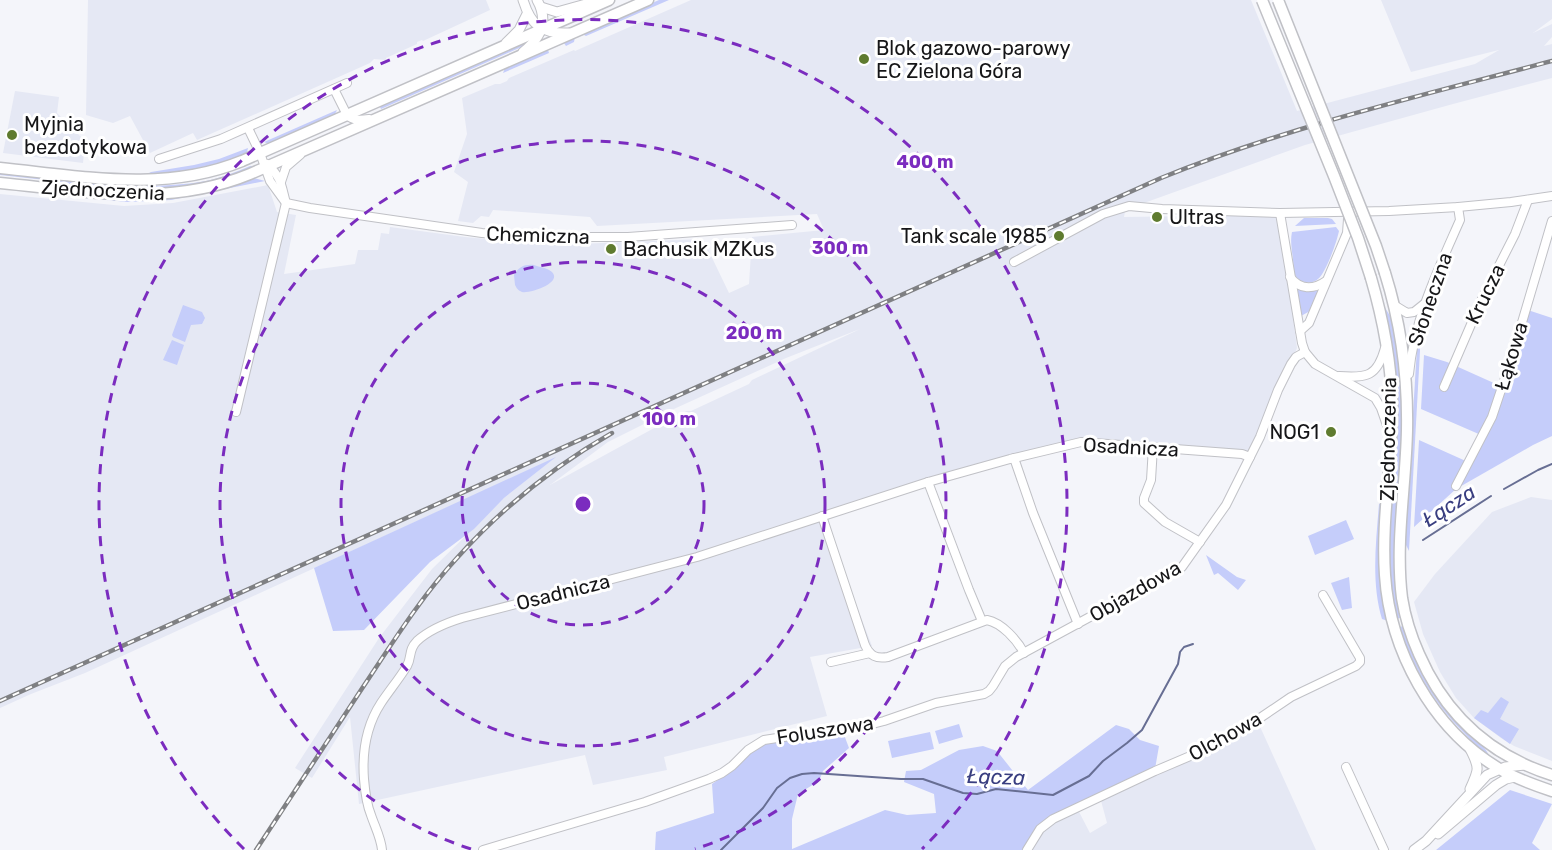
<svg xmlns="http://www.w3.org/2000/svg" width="1552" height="850" viewBox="0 0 1552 850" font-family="Rubik,sans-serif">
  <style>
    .built { fill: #e5e8f4; fill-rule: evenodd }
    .green { fill: #c5cdfa }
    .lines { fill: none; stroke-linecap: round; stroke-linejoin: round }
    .stream { stroke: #676e93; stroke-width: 2 }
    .minor-casing { stroke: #c0c1c6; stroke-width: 10 }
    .tertiary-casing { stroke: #c0c1c6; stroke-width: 11 }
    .secondary-casing { stroke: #c0c1c6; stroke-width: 13 }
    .minor { stroke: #fff; stroke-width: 8 }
    .tertiary { stroke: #fff; stroke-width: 9 }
    .secondary { stroke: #fff; stroke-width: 10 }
    .rail-casing { stroke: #7f8083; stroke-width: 4.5 }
    .rail { stroke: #fff; stroke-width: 2; stroke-dasharray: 7; stroke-linecap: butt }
    .secondary-bridge-casing { stroke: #c0c1c6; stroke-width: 13; stroke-linecap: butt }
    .secondary-bridge { stroke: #fff; stroke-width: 10 }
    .ring { fill: none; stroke: #7b2cbf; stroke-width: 3; stroke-dasharray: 10 8 }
    .poi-dot { fill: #5f7b2f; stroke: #fff; stroke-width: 2 }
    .labels { text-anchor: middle; stroke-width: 6; stroke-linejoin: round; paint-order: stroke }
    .poi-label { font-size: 20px; fill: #161618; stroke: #fff; text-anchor: start }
    .street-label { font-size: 20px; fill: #161618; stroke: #fff }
    .water-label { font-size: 21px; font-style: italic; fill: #393e80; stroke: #fff }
    .centre { fill: #7b2cbf; stroke: #fff; stroke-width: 3 }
    .ring-label { font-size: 18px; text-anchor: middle; font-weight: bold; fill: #7b2cbf; stroke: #fff; stroke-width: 6; stroke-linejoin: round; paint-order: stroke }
  </style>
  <rect width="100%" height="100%" fill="#f4f5fa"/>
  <g class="built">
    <path d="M88,0H486L490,10L423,41L422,40L417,42V44L386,58V60L374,59L370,63L197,140L193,133L150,153L130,116L113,123L86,115Z"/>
    <path d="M691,0H1251L1297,111L1475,64L1499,50L1411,72L1381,0H1552V19L1533,33L1552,24V37L1544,46L1552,44V78L1453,104L1305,145L1144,203L1125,211L1124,217L1280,215L1297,348L1250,455L1082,442L970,470L823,519L872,646L810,657L827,716L664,757L667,770L593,785L585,755L359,804L350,717L312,778L295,768L379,638L432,569L504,498L553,459L85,673L31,694L0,708V194L124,206L173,203L268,185L277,212L296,215L284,274L355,264L358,250H378L381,233L389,234L390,227L465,237L552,245L703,239L729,293L749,284L752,237L824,230L817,214L597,226L590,217L493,210L489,217L481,216L473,223L458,221L468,182L454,172L467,134L462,98L495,84H500L507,81L509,78L574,50L575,51ZM860,329L752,380L749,384L691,411H687L678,415L550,485L608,442L676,408L786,358Z"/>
    <path d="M15,91L59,97L57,113L85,141L83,163L3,153Z"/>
    <path d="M1531,497L1552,500V761L1514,746L1501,738L1474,718L1456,698L1440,672L1423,634L1414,602L1435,574L1492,512Z"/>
    <path d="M1257,720L1316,850H1028L1040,829L1077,808L1090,833L1107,823L1100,797Z"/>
  </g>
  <g class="green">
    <path d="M659,0H669L586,36L582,34Z"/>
    <path d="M575,37L574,42L566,46L564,43L548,50L549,53L503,73L505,68Z"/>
    <path d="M530,40L526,45L381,109L379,105Z"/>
    <path d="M337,110L335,114L329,118L269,144L264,142Z"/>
    <path d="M248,148L247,152L243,156L194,171L145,175L151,172L194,165L219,159Z"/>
    <path d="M250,166L256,167L209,183L146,192L89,188L55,181L0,175V172C68,179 139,193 206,181C221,178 236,172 250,166Z"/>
    <path d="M254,178L265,181L171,200L128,202L64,196L65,194C105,198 146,204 186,196C209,192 231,184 254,178Z"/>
    <path d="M1304,218H1328L1332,219L1336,224L1295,226Z"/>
    <path d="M1336,227L1339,231C1337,241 1326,273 1318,279C1315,282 1310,283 1305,282C1293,280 1294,270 1293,260C1292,250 1290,241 1292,232Z"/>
    <path d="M534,265C539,267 548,268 552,272C563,283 529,294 522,292C518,290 517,289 515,285L514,275C518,267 525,264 534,265Z"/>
    <path d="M1297,288L1308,291L1319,290L1310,311L1301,316Z"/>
    <path d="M183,305L202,312L205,318L202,324L191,325L185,342L173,337L172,335Z"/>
    <path d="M1384,306L1392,319L1402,380V617L1397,619L1390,581L1389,553L1392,492Z"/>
    <path d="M1522,308L1552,318V436L1533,445L1456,489L1414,527L1419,440L1468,462L1481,435L1421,409L1424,355L1447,362L1505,388L1516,342Z"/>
    <path d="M172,340L184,345L177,365L163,360Z"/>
    <path d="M1417,348H1420V351L1409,551L1405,543Z"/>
    <path d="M556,457L504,498L474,529L430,562L364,630L333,631L314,568Z"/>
    <path d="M1379,504H1381L1388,621L1382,619C1371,583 1376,542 1379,504Z"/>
    <path d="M1346,520L1354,539L1315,555L1308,536Z"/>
    <path d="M1206,555L1237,577L1246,580L1238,590L1218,573L1214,575Z"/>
    <path d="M1349,577L1352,608L1342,610L1331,583Z"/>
    <path d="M1404,626C1416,660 1429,690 1453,717C1464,730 1481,740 1489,755C1480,750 1472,742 1465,734C1432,701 1415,670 1399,627Z"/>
    <path d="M1501,697L1509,702L1500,719L1519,729L1510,744L1474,718L1481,710L1488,713Z"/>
    <path d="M959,724L963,737L939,744L935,731Z"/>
    <path d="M1116,725L1129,729L1140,740L1159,746L1155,769L1069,812L1038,836L1029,850H655L656,832L714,813L712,784L732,770L758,746L776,740L843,732L849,748L823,771L819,781L798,794L792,819V849L885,810L907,815L936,813L934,794L904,782L906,771L921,770L959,750L983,746L997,751L1028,790Z"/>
    <path d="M930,732L934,749L892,758L888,741Z"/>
    <path d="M1510,790L1552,804L1532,843L1540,850H1436Z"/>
  </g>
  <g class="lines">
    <g class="stream">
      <path d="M1504,489L1538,470L1552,464"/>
      <path d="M1423,540L1491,496"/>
      <path d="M721,850L763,808L777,788L790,778L802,774L814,773L901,779H923L963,793L977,794L996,789L1053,795L1089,776L1103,761L1127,743L1142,730L1178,664L1180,652L1184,647L1193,644"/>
    </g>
    <g class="minor-casing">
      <g id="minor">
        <path d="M334,89L347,115C353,121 361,120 369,119"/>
        <path d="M248,128L260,153L270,181L286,203L310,208L482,233L533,237H628L792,225"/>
        <path d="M159,159L221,139L347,83"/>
        <path d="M281,182L286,167L300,155"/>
        <path d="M1280,213L1302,343L1305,352L1315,364L1375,398L1381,408L1390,434"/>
        <path d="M1014,262L1103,214L1129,206L1162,209L1280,213L1389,211L1458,207L1511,202L1552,196"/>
        <path d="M1290,277C1300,290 1313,290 1326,281"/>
        <path d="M1394,305L1407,313L1414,312L1424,304"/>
        <path d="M1300,331L1309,323L1347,233L1348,219"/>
        <path d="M1409,374C1414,319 1438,270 1460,220L1458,207"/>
        <path d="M1339,376C1367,378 1377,377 1385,348"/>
        <path d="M1444,387L1482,299L1515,234L1528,200"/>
        <path d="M236,412L286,203C281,185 282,178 267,164"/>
        <path d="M1153,447L1151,480L1144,498V503L1165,522L1200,542"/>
        <path d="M1014,458L1033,513L1078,624"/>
        <path d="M928,482L969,590L982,621"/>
        <path d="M1456,486L1492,417L1510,363L1552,221"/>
        <path d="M822,516L865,645C870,656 876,659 888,657L987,620C1002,623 1017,640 1024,653"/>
        <path d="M831,662L870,653"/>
        <path d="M1346,767L1384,850"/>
        <path d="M382,850C381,838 375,827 371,815C366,803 365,791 364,779C362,752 366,726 381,703C389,691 399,679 407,666C412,657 408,650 417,641C430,629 446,623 462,618L697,557L928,482L1010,459L1081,442L1242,454L1250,457"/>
        <path d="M483,850L645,802L709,779L722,773L732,766L748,750L764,740L822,731L861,727L884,721L936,703L984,694L989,691L993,686L1005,666L1016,657L1182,567L1226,505L1260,437L1278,390L1291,364L1296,357L1305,352"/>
        <path d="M1027,850L1040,829L1053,819L1155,771L1216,745L1257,720L1291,697L1356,666L1360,662V658L1323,595"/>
      </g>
    </g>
    <g class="tertiary-casing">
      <g id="tertiary">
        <path d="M523,0C531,26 542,34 569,33"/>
        <path d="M541,7L557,12L597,1"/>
        <path d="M506,43L519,30L527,14"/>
        <path d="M523,52C541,38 549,21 537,0"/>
        <path d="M1470,749C1480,768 1479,770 1470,789"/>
        <path d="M1438,834L1496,785L1506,779L1515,777"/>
        <path d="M1414,850L1426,841L1487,775L1505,767L1525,765"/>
      </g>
    </g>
    <g class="secondary-casing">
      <g id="secondary">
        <path d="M0,168C81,176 164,193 242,161L609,0"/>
        <path d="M0,183C85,191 168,208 250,174L648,0"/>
        <path d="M1385,273C1401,324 1408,377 1407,430C1406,485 1395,542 1402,598C1405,617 1411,636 1419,654C1445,714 1489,755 1552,775"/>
        <path d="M1371,278C1383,319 1391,360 1392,403C1393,460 1381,518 1385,575C1390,651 1432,728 1498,768C1514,778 1534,785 1552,791"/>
      </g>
    </g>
    <use href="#minor" class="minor"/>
    <use href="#tertiary" class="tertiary"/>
    <use href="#secondary" class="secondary"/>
    <g class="rail-casing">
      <g id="rail">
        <path d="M0,701L1161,178C1287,127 1420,96 1552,61"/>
        <path d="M256,850C292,796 327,741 363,687C393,642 421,597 457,558C502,508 554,466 612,433"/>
      </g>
    </g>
    <use href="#rail" class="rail"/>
    <g class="secondary-bridge-casing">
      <g id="secondary-bridge">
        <path d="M1262,0L1334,176L1358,238L1371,278"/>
        <path d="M1278,0L1376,246L1385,273"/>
      </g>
    </g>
    <use href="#secondary-bridge" class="secondary-bridge"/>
  </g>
  <g class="ring">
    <circle cx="583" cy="504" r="121"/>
    <circle cx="583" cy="504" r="242"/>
    <path d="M471 849A363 363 0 1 1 695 849"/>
    <path d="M244 849A484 484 0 1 1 922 849"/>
  </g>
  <g class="poi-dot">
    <circle cx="864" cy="59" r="6"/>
    <circle cx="12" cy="135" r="6"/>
    <circle cx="1157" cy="217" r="6"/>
    <circle cx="1059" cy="236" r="6"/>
    <circle cx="611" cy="249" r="6"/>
    <circle cx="1331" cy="432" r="6"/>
  </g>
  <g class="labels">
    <g class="poi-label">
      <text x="876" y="55">Blok gazowo-parowy<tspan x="876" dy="23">EC Zielona Góra</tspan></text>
      <text x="24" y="131">Myjnia<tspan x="24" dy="23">bezdotykowa</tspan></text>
      <text x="1169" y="224">Ultras</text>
      <text x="1047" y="243" text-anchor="end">Tank scale 1985</text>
      <text x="623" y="256">Bachusik MZKus</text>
      <text x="1319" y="439" text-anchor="end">NOG1</text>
    </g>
    <g class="street-label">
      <text transform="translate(103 190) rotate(3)" y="7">Zjednoczenia</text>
      <text transform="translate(538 235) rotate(2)" y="7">Chemiczna</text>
      <text transform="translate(1485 294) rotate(-64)" y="7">Krucza</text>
      <text transform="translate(1430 299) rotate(-71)" y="7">Słoneczna</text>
      <text transform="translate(1511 356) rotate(-73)" y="7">Łąkowa</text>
      <text transform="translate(1388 439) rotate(-89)" y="7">Zjednoczenia</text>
      <text transform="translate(1131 447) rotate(3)" y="7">Osadnicza</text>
      <text transform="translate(1135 591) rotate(-30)" y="7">Objazdowa</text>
      <text transform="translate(563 592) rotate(-14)" y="7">Osadnicza</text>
      <text transform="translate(825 730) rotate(-9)" y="7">Foluszowa</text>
      <text transform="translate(1225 736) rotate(-29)" y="7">Olchowa</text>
    </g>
    <g class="water-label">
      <text transform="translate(1449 506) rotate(-33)" y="7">Łącza</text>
      <text transform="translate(996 777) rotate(2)" y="7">Łącza</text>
    </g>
  </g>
  <circle cx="583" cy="504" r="9" class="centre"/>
  <g class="ring-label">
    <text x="925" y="168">400 m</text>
    <text x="840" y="254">300 m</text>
    <text x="754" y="339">200 m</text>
    <text x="669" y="425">100 m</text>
  </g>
</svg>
